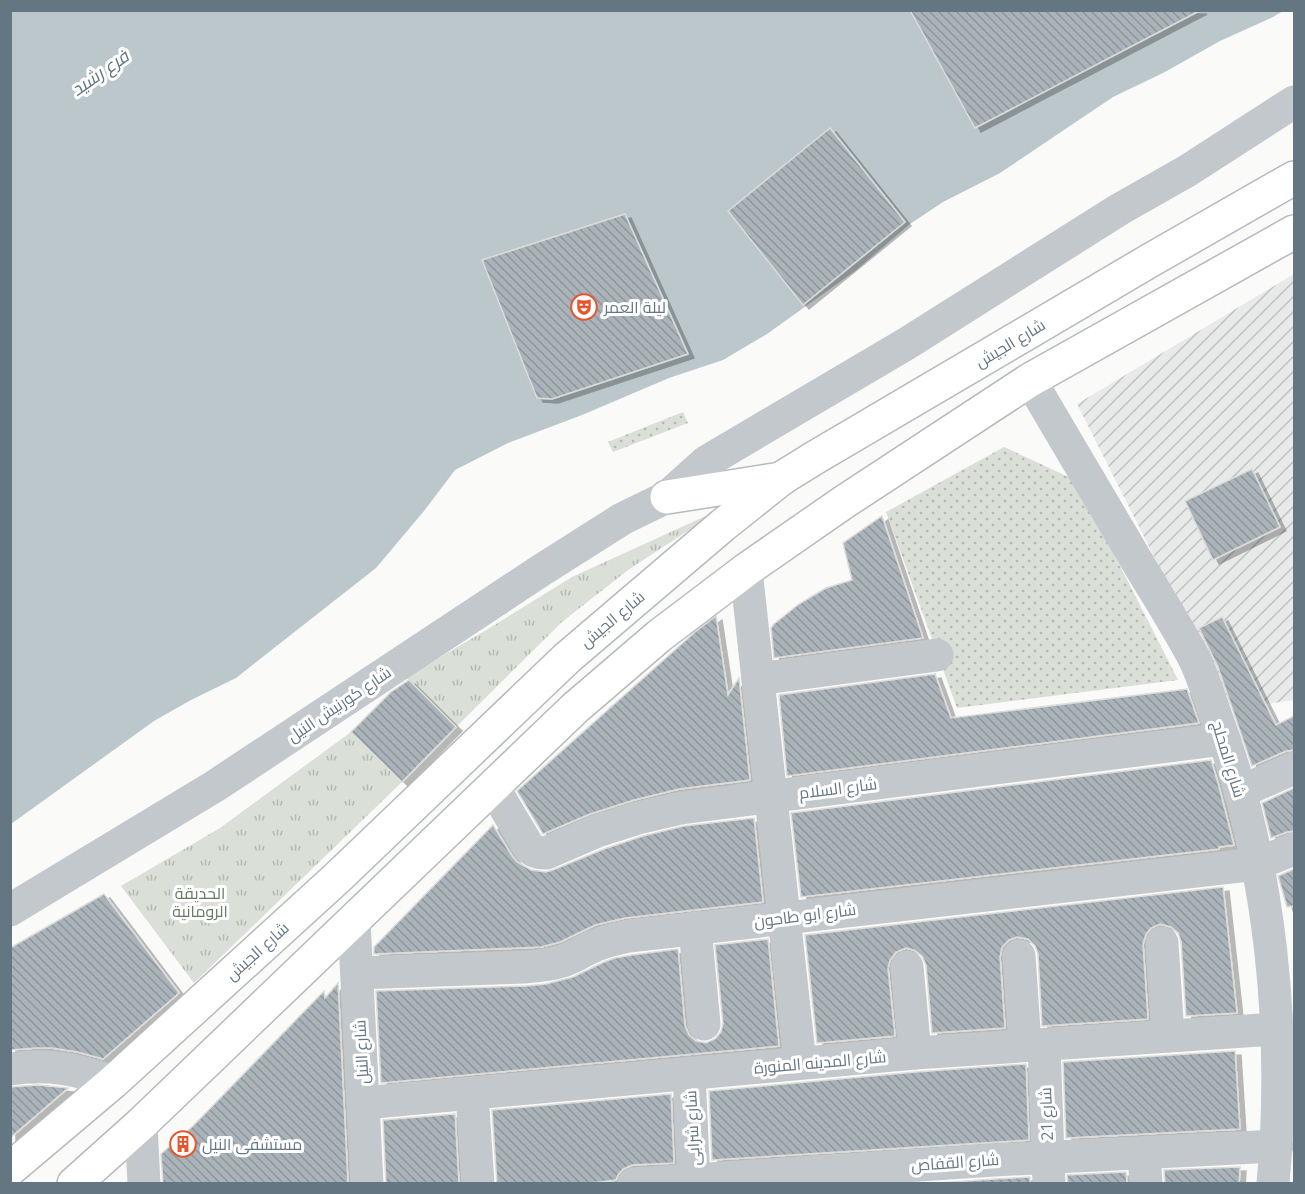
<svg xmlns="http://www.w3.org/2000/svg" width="1305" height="1194" viewBox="0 0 1305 1194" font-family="'Open Sans',Cairo,sans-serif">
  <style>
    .industrial { fill: url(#industrial-furrows) }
    .grass { fill: url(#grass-dots) }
    .park { fill: url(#park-tufts) }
    .water { fill: #bbc7cb }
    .building { fill: url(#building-back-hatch); stroke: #dcdcda; stroke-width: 1.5; filter: url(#shadow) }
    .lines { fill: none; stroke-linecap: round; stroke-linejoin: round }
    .major-casing { stroke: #b5babe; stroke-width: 36 }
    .minor { stroke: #c3c8cc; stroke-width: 33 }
    .major { stroke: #fff; stroke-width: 33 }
    .labels { text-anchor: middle; stroke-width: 6; stroke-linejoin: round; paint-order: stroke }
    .poi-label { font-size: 16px; fill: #657683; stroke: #fff; text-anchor: start }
    .street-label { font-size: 16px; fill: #657683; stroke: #fff }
    .park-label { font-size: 16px; fill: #687a64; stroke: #fff }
    .water-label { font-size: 18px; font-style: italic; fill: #60757c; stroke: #fff }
  </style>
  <defs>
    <pattern id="industrial-furrows" width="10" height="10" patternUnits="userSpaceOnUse" patternTransform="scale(1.5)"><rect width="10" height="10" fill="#e8e9e9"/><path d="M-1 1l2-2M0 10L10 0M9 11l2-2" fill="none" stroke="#c0c1c2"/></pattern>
    <pattern id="grass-dots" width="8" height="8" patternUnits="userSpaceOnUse" patternTransform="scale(1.5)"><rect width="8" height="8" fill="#dadfd7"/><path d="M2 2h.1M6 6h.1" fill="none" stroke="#b4b9b4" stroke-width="1.8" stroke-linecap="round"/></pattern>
    <pattern id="park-tufts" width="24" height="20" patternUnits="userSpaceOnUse" patternTransform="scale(1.5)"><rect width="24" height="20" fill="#dadfd7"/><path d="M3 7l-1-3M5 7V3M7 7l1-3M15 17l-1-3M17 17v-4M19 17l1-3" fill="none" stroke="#b4b9b4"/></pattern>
    <pattern id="building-back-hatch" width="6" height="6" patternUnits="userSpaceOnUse" patternTransform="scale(1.5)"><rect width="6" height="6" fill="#aab3b9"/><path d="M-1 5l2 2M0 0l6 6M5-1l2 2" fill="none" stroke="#8e969c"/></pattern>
    <filter id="shadow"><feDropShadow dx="6" dy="4" stdDeviation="0" flood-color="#0004"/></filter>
  </defs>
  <rect width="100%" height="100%" fill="#fafaf8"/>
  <path class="industrial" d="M1294,274V700L1234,709L1227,701L1077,404Z"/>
  <g class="grass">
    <path d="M683,412L688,423L613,452L608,442Z"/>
    <path d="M1004,447L1077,481L1178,680L957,708L886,512Z"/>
  </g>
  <g class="park">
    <path d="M721,509L628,570L562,622L456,727L406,677L488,629L572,577Z"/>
    <path d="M351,732L402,782L194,983L121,886L220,828Z"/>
  </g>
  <path class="water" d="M11,11H1283L1273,17L1220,41L1163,73L1113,97L1000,173L943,202L910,224L855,271L767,334L723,360L669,378L582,415L508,443L455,470L424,511L376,568L236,678L191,700L154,721L11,824Z"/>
  <g class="building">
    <path d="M910,10H1201L975,128Z"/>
    <path d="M830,128L905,222L803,305L728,211Z"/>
    <path d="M625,214L688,354L552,399L537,398L482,260Z"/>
    <path d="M1252,469L1280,527L1213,560L1185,501Z"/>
    <path d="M882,516L923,638L774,658L771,628L774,624L799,604L826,588L852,580L843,543Z"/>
    <path d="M716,616L728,695L739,678L750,780L679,789L634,800L590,814L543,834L517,791L695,632Z"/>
    <path d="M1222,617L1276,725L1294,716V750L1286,751L1252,766L1218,667L1199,628Z"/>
    <path d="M935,674L951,718L1187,689L1199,723L787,776L779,695Z"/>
    <path d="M409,680L456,727L402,782L351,732L391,692Z"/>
    <path d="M1211,760L1218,783L1234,845L1219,847V849L801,897L791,813Z"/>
    <path d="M1294,788V831L1287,832L1271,838L1262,803Z"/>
    <path d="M754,818L763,902L625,918L595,925L560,942L541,947L374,954V947L493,825L512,856L517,862L531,870L546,872L553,870L604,849L643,836L684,826Z"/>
    <path d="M1294,869V906L1287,907L1278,876Z"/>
    <path d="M1223,887L1237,1013L1186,1016L1181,941L1178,933L1171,927L1160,924L1151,928L1146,934L1143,944L1148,1019L1042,1026L1038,954L1035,946L1028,939L1017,937L1009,940L1002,947L1000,957L1005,1028L932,1033L926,965L922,956L914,950L906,948L896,952L890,960L888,968L895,1036L817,1043L805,935Z"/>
    <path d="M104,894L179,993L103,1059L78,1052L52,1048H36L10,1050V948Z"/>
    <path d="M768,939L779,1046L381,1083L376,991L526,986L546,984L573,977L604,962L615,958L632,955L678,949L685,1026L689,1035L696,1041L706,1043L715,1039L721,1032L723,1023L715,945Z"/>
    <path d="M338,983L348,1184H163L161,1154L193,1126L324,991L325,998Z"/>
    <path d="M1235,1051L1240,1129L1066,1138L1063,1062Z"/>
    <path d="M1026,1064L1029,1140L712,1160L709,1091L916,1072Z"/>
    <path d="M38,1085L68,1088L10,1138V1087Z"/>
    <path d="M671,1094L674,1163L632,1165L623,1169L618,1175L616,1180L583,1184H497L492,1110Z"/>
    <path d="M455,1114L459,1184H386L383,1120Z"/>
    <path d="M1240,1167L1239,1184H1165L1164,1170Z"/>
    <path d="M1126,1172L1127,1184H1068L1067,1175Z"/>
    <path d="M1030,1177V1184H923L995,1179Z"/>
  </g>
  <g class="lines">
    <g class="major-casing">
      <g id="major">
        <path d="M667,497L781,479"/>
        <path d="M10,1169L113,1082L337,878L567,658L723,525L782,478L816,457L1149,261L1294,178"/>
        <path d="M74,1184L141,1124L575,708L659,636L746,570L844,502L1030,380L1294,232"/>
      </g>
    </g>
    <g class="minor">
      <path d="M1030,380C1067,443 1104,506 1141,568C1159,598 1178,628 1194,658C1204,678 1210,701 1218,722C1271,867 1287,1031 1273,1184"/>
      <path d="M746,570L800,1063"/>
      <path d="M758,679L937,655"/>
      <path d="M493,787L528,846C534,852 538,853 546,853L597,831L638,818L681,808L1224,739"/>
      <path d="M1240,792L1294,768"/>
      <path d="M10,910L215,786L540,571L622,519L667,497L706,462L906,344L1120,209L1187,171L1294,102"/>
      <path d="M354,920L367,1184"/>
      <path d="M695,928L704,1024"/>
      <path d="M1162,943L1168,1036"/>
      <path d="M1019,956L1025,1045"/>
      <path d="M907,967L915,1053"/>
      <path d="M357,973L525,967C537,966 551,965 562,961C573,958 582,951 592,947C604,941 616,939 629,936L1257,864L1294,849"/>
      <path d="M1044,1045L1049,1184"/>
      <path d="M10,1069C49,1063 76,1069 113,1082"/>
      <path d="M689,1073L694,1184"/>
      <path d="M472,1094L478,1184"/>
      <path d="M363,1103L915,1053L1277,1029L1294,1066"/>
      <path d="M141,1124L144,1184"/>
      <path d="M1144,1153L1146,1184"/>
      <path d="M634,1184L994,1160L1277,1146"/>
    </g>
    <use href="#major" class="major"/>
  </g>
  <defs>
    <g id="theatre-ring" transform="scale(1.35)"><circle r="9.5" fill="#fff" stroke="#e4572e" stroke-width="1.5"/><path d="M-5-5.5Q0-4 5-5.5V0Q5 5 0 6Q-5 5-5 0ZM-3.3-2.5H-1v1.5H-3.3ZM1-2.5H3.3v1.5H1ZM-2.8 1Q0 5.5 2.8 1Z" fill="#e4572e"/></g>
    <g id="building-ring" transform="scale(1.35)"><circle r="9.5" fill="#fff" stroke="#e4572e" stroke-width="1.5"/><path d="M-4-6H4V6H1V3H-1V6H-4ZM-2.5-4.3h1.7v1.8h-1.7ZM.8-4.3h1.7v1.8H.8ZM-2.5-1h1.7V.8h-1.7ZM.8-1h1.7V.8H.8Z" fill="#e4572e"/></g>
  </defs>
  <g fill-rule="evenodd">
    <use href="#theatre-ring" x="584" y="307"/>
    <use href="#building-ring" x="183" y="1144"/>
  </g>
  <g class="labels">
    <g class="poi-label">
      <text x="604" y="313">ليلة العمر</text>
      <text x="202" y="1150">مستشفى النيل</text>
    </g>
    <g class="street-label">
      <text transform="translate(1010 343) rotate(-31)" y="6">شارع الجيش</text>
      <text transform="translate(612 619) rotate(-40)" y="6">شارع الجيش</text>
      <text transform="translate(339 704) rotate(-34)" y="6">شارع كورنيش النيل</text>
      <text transform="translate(1229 759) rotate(73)" y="6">شارع المحلج</text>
      <text transform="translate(838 788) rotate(-7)" y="6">شارع السلام</text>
      <text transform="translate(805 915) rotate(-7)" y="6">شارع ابو طاحون</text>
      <text transform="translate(257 951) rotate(-42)" y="6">شارع الجيش</text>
      <text transform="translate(361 1052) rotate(-93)" y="6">شارع النيل</text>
      <text transform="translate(820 1062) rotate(-5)" y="6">شارع المدينه المنورة</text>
      <text transform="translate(1046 1114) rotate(-92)" y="6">شارع 21</text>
      <text transform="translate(692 1128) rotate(-93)" y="6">شارع شرابى</text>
      <text transform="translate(955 1162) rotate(-4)" y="6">شارع القفاص</text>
    </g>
    <g class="park-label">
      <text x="200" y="899">الحديقة<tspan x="200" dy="18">الرومانية</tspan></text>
    </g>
    <g class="water-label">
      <text transform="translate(100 73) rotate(-35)" y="6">فرع رشيد</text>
    </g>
  </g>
  <rect width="1305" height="1194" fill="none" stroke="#657683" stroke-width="24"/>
</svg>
